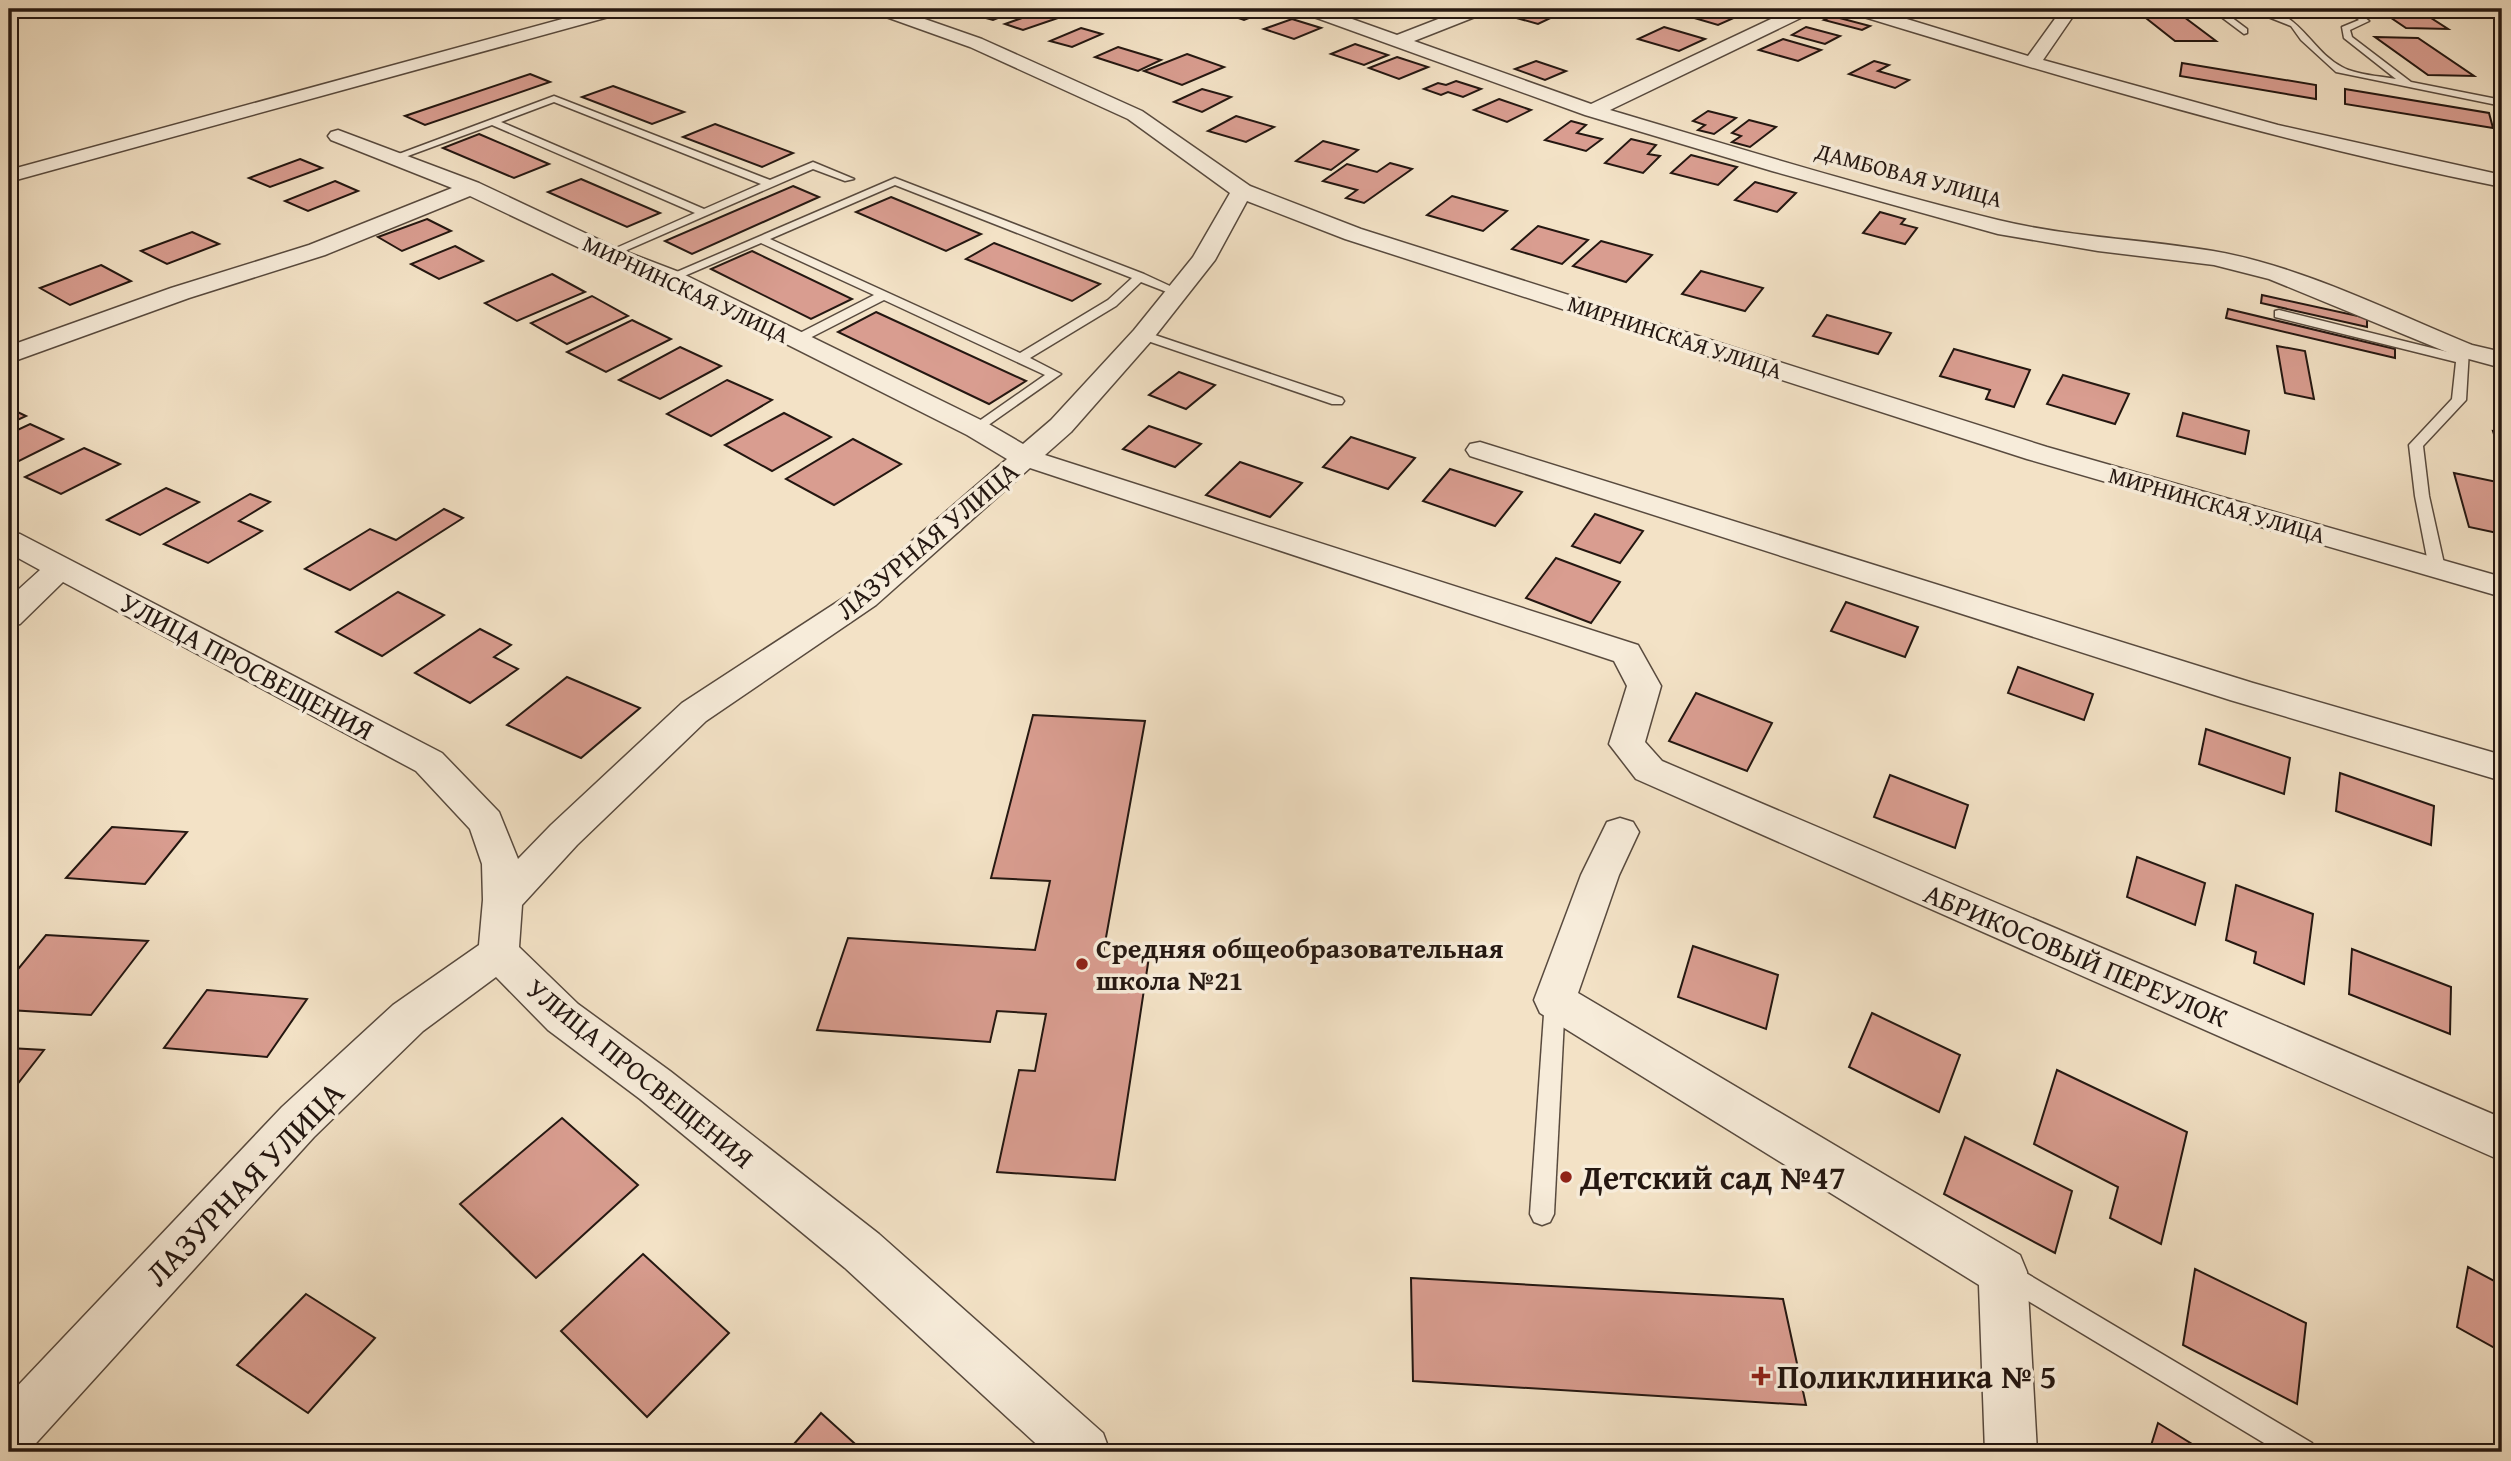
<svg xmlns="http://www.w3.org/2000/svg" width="2511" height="1461" viewBox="0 0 2511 1461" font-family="'Gentium Book Plus',serif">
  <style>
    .building { fill: #d99d90; stroke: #241711; stroke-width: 2 }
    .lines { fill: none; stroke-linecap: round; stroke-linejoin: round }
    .service-casing { stroke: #584a3e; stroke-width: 3 }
    .minor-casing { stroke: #584a3e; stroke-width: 3 }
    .service { fill: #f7ecda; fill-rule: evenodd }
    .minor { fill: #f7ecda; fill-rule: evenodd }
    .poi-dot { fill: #8f2418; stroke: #f7ecda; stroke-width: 2.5 }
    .labels { text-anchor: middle; stroke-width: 7; stroke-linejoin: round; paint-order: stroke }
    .far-street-label { font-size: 23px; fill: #241711; stroke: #f7ecda }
    .street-label { font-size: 28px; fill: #241711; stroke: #f7ecda }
    .poi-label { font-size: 28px; font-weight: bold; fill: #241711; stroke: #f7ecda; text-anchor: start }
    .near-poi-label { font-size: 33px; font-weight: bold; fill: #241711; stroke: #f7ecda; text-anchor: start }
    .near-street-label { font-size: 33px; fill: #241711; stroke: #f7ecda }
  </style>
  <rect width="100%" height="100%" fill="#f3e2c6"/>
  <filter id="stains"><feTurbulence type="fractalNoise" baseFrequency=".00286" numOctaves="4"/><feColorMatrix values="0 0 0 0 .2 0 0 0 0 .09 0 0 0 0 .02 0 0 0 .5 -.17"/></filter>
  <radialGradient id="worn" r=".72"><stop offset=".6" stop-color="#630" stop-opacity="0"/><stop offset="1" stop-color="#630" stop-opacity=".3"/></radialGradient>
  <g class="building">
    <path d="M983,9H1021L993,20L971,14Z"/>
    <path d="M1212,9H1264L1269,10L1244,20Z"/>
    <path d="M1520,9H1539L1559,14L1538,24L1506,15Z"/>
    <path d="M1709,9L1736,17L1718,25L1691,17Z"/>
    <path d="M2378,9H2417L2448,29L2406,28Z"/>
    <path d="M2137,11H2176L2216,41H2175Z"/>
    <path d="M1036,13L1055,19L1023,30L1005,24Z"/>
    <path d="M1832,16L1870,26L1862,30L1824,20Z"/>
    <path d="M1292,19L1321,28L1294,39L1264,29Z"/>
    <path d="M1664,27L1705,39L1679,51L1638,39Z"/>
    <path d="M1806,27L1840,36L1825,44L1792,35Z"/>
    <path d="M1081,28L1102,34L1072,47L1050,41Z"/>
    <path d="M2375,37L2418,38L2474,76L2428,75Z"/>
    <path d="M1783,39L1821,50L1798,61L1759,50Z"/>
    <path d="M1355,44L1388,55L1364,65L1331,54Z"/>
    <path d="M1118,47L1161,60L1138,71L1095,57Z"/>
    <path d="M1187,54L1224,67L1182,85L1144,71Z"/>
    <path d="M1397,57L1428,67L1399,79L1369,68Z"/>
    <path d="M1536,61L1566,71L1545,80L1515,69Z"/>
    <path d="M1874,61L1889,65L1878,71L1909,80L1895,88L1849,74Z"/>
    <path d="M2182,63L2316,85V99L2180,76Z"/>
    <path d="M530,74L550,82L425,125L405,116Z"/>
    <path d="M1456,81L1481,89L1463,97L1448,92L1441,95L1424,89L1438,83L1446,85Z"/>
    <path d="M613,86L684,112L652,124L582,97Z"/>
    <path d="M1202,89L1231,97L1202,112L1174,102Z"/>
    <path d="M2345,89L2489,113L2493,128L2345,104Z"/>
    <path d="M1499,99L1531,110L1507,122L1474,110Z"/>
    <path d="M1708,111L1736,118L1714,134L1698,130L1705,125L1693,121Z"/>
    <path d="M1236,116L1274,127L1246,142L1208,131Z"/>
    <path d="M1749,120L1776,127L1750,147L1732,142L1741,136L1732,133Z"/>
    <path d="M1571,121L1586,125L1577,133L1602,139L1586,151L1545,140Z"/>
    <path d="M715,124L793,153L762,167L683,137Z"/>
    <path d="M479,134L549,164L514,178L443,148Z"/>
    <path d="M1631,139L1656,145L1648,154L1660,156L1643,173L1605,163Z"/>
    <path d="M1323,141L1358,150L1331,170L1296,161Z"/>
    <path d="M1691,155L1737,167L1718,185L1671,173Z"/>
    <path d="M300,159L322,168L270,187L249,178Z"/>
    <path d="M1390,163L1412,169L1364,203L1346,198L1357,190L1323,181L1347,164L1377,172Z"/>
    <path d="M581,179L660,213L627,227L548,192Z"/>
    <path d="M335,181L358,191L308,211L285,201Z"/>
    <path d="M1755,182L1796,193L1777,212L1735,200Z"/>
    <path d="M793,186L819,197L692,254L665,241Z"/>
    <path d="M1452,196L1507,211L1483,231L1427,215Z"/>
    <path d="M891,197L981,234L946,251L856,212Z"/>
    <path d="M1880,212L1905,219L1901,224L1917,228L1905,244L1863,233Z"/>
    <path d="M427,219L451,231L402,251L378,237Z"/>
    <path d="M1538,226L1588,240L1562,264L1512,249Z"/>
    <path d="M192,232L219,244L167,264L141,251Z"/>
    <path d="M1601,241L1652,255L1626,282L1573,266Z"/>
    <path d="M994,243L1100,284L1072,301L966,259Z"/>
    <path d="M455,246L483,261L439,279L411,264Z"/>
    <path d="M752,251L852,299L811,319L711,269Z"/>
    <path d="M101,265L131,281L70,305L40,288Z"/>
    <path d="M1701,271L1763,288L1745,311L1682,294Z"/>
    <path d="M552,274L585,292L517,321L485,303Z"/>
    <path d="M2262,295L2367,318V327L2261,303Z"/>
    <path d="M592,296L628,316L567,344L531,323Z"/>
    <path d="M2228,309L2395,349V358L2226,318Z"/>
    <path d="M876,312L1026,381L989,404L838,332Z"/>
    <path d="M1827,315L1891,333L1878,354L1813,336Z"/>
    <path d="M632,320L671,339L606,372L567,352Z"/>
    <path d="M2277,346L2305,351L2314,399L2285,393Z"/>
    <path d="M680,347L721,366L660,399L619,380Z"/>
    <path d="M1954,349L2030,370L2014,407L1986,399L1990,390L1940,376Z"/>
    <path d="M1179,372L1215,385L1186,409L1149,395Z"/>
    <path d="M2063,375L2129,394L2115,424L2047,404Z"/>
    <path d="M727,380L772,400L711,436L667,414Z"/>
    <path d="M9,408L26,416L9,424Z"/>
    <path d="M784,413L831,437L772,471L725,445Z"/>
    <path d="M2183,413L2249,431L2245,454L2177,436Z"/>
    <path d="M30,424L63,439L9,466V434Z"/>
    <path d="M1149,426L1201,444L1175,467L1123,449Z"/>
    <path d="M2493,431L2502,433V460Z"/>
    <path d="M1351,437L1415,458L1388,489L1323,467Z"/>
    <path d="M853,439L901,464L834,505L786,479Z"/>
    <path d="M84,448L120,464L61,494L25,477Z"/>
    <path d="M1240,462L1302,483L1270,517L1206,495Z"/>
    <path d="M1450,469L1522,492L1495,526L1423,501Z"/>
    <path d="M2454,473L2502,483V534L2469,527Z"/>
    <path d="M166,488L199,502L140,535L107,520Z"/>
    <path d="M250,494L270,502L239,521L262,531L208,563L164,544Z"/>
    <path d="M444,509L463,518L350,590L305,569L370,529L396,540Z"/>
    <path d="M1595,514L1643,531L1620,563L1572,546Z"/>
    <path d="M1556,558L1620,582L1591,623L1526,598Z"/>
    <path d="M398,592L444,615L382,656L336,632Z"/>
    <path d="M1846,602L1918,627L1905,657L1831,631Z"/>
    <path d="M480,629L511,645L494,657L518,669L470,703L415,673Z"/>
    <path d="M2018,667L2093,694L2084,720L2008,693Z"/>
    <path d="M567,677L640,708L581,758L507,725Z"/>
    <path d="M1696,693L1772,723L1747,771L1669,741Z"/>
    <path d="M1033,715L1145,721L1103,954L1149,957L1115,1180L997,1172L1019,1070L1035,1071L1046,1014L997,1011L990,1042L817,1030L848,938L1035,950L1050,881L991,878Z"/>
    <path d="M2206,729L2290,758L2284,794L2199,764Z"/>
    <path d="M2340,773L2434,806L2431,845L2336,811Z"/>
    <path d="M1890,775L1968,805L1955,848L1874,817Z"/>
    <path d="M112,827L187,832L145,884L66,878Z"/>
    <path d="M2137,857L2205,883L2195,925L2127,897Z"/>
    <path d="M2236,885L2313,914L2304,984L2254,963L2256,952L2226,940Z"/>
    <path d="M46,935L148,941L91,1015L9,1010V980Z"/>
    <path d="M1693,946L1778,975L1766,1029L1678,997Z"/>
    <path d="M2352,949L2451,987L2450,1034L2349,994Z"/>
    <path d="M207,990L307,999L267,1057L164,1048Z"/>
    <path d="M1872,1013L1960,1055L1939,1112L1849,1067Z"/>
    <path d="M9,1048L44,1050L9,1095Z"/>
    <path d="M2057,1070L2187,1132L2161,1244L2110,1218L2118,1187L2034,1144Z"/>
    <path d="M562,1118L638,1185L536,1278L460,1204Z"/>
    <path d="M1965,1137L2072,1191L2055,1253L1944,1194Z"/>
    <path d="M643,1254L729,1333L647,1417L561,1331Z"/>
    <path d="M2468,1267L2502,1285V1352L2457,1327Z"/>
    <path d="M2195,1269L2306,1323L2297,1404L2183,1345Z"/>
    <path d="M1411,1278L1783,1299L1806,1405L1413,1381Z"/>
    <path d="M306,1294L375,1338L308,1413L237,1365Z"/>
    <path d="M821,1413L864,1452H787Z"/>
    <path d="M2158,1423L2205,1452H2149Z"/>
  </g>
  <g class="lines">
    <g class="service-casing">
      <g id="service">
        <path d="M2252,9C2299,6 2308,49 2342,67C2356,75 2380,76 2396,79L2344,38L2342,27L2359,20L2345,9H2354L2369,21L2350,30L2352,37L2411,82L2502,100V106L2336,72L2301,40L2291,26L2258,13L2231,17L2247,29V33L2244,34L2220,16Z"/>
        <path d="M554,96L770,180L813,162L854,179L845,181L813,169L611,257L605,254L607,252L695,213L492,125L397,160L388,158ZM554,102L761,184L704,209L501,122Z"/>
        <path d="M895,178L1144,274L1183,292L1177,296L1141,282L1116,306L1030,358L1061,374L977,433L970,429L972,426L1045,375L884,300L800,343H792V337L874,295L761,243L675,280L665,277ZM895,185L1132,278L1108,300L1020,353L770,239Z"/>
        <path d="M2279,310L2456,354L2458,347H2468L2469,350L2466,400L2423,446L2429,496L2445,568L2442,571H2432L2429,568L2415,496L2409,445L2452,399L2456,362L2275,317V311Z"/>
        <path d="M1143,331L1342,398L1344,401L1342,404H1332L1139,338V332Z"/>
        <path d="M1555,991L1562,994L1565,1000L1554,1214L1550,1222L1542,1225L1534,1222L1530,1214L1545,1000L1548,994Z"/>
        <path d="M2009,1263L2312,1443L2316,1452H2279L2000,1284L1997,1275L2000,1266Z"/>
      </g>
    </g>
    <g class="minor-casing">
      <g id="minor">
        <path d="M599,9H626L623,13L9,182V170Z"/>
        <path d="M872,9H896L982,39L1142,111L1250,186L1361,229L2047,447L2502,577V597L2027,459L1345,239L1247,201L1215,260L1152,340L1071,432L1045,455L1638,645L1661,686L1645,742L1662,761L2502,1118V1161L1636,779L1609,744L1627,686L1614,661L1030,468L876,605L706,721L577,845L522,905L519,947L578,1004L670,1071L879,1234L1103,1433L1110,1452H1045L845,1268L640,1099L548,1030L496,977L423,1031L314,1137L28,1452H9V1395L282,1107L393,1005L479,945L483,900L482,864L470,829L416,771L63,582L20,624L9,627V598L40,570L9,553V532L20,534L442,753L499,812L518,859L551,825L682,703L854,591L1007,459L967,435L663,282L603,259L470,196L325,255L189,298L9,363V346L171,288L309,245L452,188L331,140L328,136L331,132L338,130L479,183L619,249L679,272L987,423L1023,444L1051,420L1134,330L1193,257L1230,193L1128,119L970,47L875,13Z"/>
        <path d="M1300,9H1324L1397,35L1464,9H1487L1485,13L1414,41L1591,104L1792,9H1813L1811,13L1610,110C1738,148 1867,188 1998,220C2068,237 2142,239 2213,251C2301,266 2389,311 2472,345L2502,352V368L2454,355L2269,279L2214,265L2098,251L1998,234L1772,171L1585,115L1303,13Z"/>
        <path d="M1848,9H1874L2028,56L2062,9H2078L2043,60L2278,125L2502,175V187C2282,143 2066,79 1851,13Z"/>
        <path d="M1480,442L2253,683L2502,755V781L2230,700L1470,456L1466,450L1470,444Z"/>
        <path d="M1620,818L1633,822L1639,832L1619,875L1578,993L2020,1255L2027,1272L2037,1452H1985L1979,1285L1540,1013L1534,1000L1581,875L1607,822Z"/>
      </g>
    </g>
    <use href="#service" class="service"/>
    <use href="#minor" class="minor"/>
  </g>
  <g class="poi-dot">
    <circle cx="1082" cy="964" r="7"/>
    <circle cx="1566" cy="1177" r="7"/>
    <path d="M1757.5 1365.5h7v7h7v7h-7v7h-7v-7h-7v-7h7z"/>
  </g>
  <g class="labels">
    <g class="far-street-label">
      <text transform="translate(1909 175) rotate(15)" y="8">ДАМБОВАЯ УЛИЦА</text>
      <text transform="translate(686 289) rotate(25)" y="8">МИРНИНСКАЯ УЛИЦА</text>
      <text transform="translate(1675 337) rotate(18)" y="8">МИРНИНСКАЯ УЛИЦА</text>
      <text transform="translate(2217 505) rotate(16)" y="8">МИРНИНСКАЯ УЛИЦА</text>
    </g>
    <g class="street-label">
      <text transform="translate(927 540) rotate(-40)" y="10">ЛАЗУРНАЯ УЛИЦА</text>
      <text transform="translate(247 666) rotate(28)" y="10">УЛИЦА ПРОСВЕЩЕНИЯ</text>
      <text transform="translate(2076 955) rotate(23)" y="10">АБРИКОСОВЫЙ ПЕРЕУЛОК</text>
      <text transform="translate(640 1073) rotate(39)" y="10">УЛИЦА ПРОСВЕЩЕНИЯ</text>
    </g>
    <g class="poi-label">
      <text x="1096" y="958">Средняя общеобразовательная<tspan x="1096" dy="32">школа №21</tspan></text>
    </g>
    <g class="near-poi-label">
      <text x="1580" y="1189">Детский сад №47</text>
      <text x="1777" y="1388">Поликлиника № 5</text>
    </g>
    <g class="near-street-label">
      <text transform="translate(244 1183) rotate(-46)" y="12">ЛАЗУРНАЯ УЛИЦА</text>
    </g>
  </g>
  <rect width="2511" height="1461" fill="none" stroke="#f3e2c6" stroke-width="35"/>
  <rect x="10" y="10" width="2490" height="1440" fill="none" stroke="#241711" stroke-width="3.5"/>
  <rect x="18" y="18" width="2476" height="1426" fill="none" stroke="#241711" stroke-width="2"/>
  <rect width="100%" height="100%" filter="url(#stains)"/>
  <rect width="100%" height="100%" fill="url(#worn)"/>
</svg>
